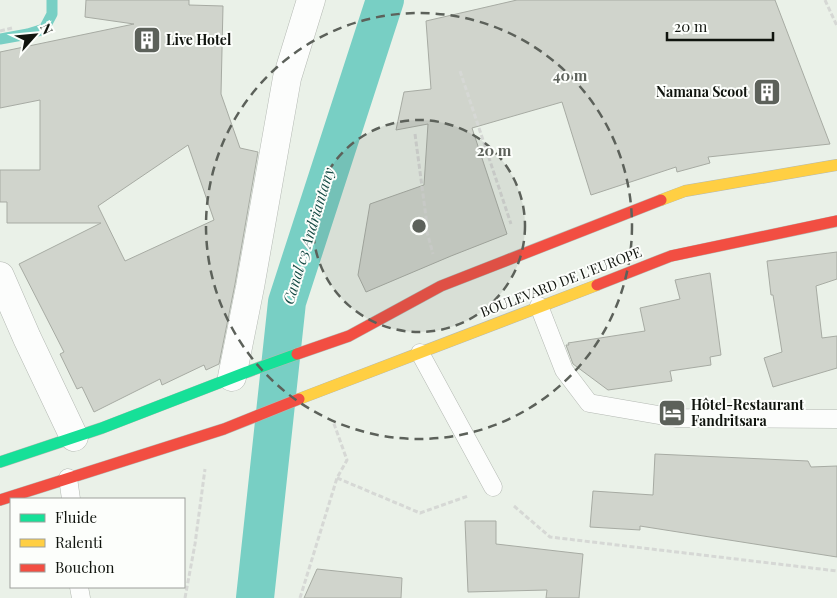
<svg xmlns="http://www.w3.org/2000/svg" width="837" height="598" viewBox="0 0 837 598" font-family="'Playfair Display',serif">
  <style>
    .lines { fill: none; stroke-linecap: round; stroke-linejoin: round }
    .stream { stroke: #78cfc4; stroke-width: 11 }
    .canal { stroke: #78cfc4; stroke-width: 38 }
    .building { fill: #d0d4cc; stroke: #a7aba3; fill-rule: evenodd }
    .lane-casing { stroke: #b4b9b3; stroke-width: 19 }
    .street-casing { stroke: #b4b9b3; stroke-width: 29 }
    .fast-casing { stroke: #b4b9b3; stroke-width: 12 }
    .slow-casing { stroke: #b4b9b3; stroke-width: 12 }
    .jam-casing { stroke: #b4b9b3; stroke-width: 12 }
    .path { stroke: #d6d8d5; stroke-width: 3; stroke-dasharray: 5 2.5; stroke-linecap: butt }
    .lane { stroke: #fcfdfc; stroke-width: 18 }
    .street { stroke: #fcfdfc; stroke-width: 28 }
    .fast { stroke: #16e098; stroke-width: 11 }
    .slow { stroke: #ffcf43; stroke-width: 11 }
    .jam { stroke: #f24e42; stroke-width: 11 }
    .ring { fill: none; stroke: #5c615a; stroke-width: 2.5; stroke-dasharray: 9 6 }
    .labels { text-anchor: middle; stroke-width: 4; stroke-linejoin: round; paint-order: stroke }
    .poi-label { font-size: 14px; font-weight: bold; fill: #10140e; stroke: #fcfefb; text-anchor: start }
    .street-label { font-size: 14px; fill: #10140e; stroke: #fcfefb }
    .water-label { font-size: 15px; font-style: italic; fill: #164b45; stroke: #fcfefb }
    .centre { fill: #5c615a; stroke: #fcfefb; stroke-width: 2.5 }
    .ring-label { font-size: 15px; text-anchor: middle; font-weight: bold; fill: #5c615a; stroke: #fcfefb; stroke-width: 4; stroke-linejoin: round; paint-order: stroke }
  </style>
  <rect width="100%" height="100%" fill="#eaf1e8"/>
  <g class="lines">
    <path class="stream" d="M0,39L28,34L44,29L52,14V0"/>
    <path class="canal" d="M255,598L287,302L385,0"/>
  </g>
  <g class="building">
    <path d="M86,0H189V5L223,6L221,94L240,148L258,152L235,284L219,364L206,370L204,365L162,385L160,379L94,412L82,387L77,389L60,354L64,352L19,264L101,223H7V202H0V170H40V100L0,108V52L134,24L85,17ZM188,145L214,220L125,261L98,206Z"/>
    <path d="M517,0H775L830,144L708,157L710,163L677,172L676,167L591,195L562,102L472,128L507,234L451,256L366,292L358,275L370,204L424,185L428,124L396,130L404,92L431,89L426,21Z"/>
    <path d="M837,252V279L816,286L822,338L837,336V368L773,387L764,358L782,352L773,295H771L767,261Z"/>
    <path d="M710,273L721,355L710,357L711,365L670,371L672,381L608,390L573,364L566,345H569L568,343L645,331L640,308L680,299L675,280Z"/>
    <path d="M655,454L808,461L811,467L837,466V557L640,526V530L590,527L593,491L653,495Z"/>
    <path d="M465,521H496V544L583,554L579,598H546L547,590L468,592Z"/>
    <path d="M317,569L402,578L401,598H304Z"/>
  </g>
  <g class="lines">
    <g class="lane-casing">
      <g id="lane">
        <path d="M539,306L564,370L589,403L676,418L837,419"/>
        <path d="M420,353L493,487"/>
        <path d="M68,478L71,499"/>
        <path d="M79,587L81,598"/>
      </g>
    </g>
    <g class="street-casing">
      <g id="street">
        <path d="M0,276L27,338L74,437"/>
        <path d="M232,377L250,287L287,78L311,0"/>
      </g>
    </g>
    <g class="fast-casing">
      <path id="fast" d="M0,462L102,428L247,372L297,354"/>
    </g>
    <g class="slow-casing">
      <g id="slow">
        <path d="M661,200L685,191L837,165"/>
        <path d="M299,399L597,285"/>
      </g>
    </g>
    <g class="jam-casing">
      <g id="jam">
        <path d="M597,285L671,256L837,221"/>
        <path d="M297,354L349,336L441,286L661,200"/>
        <path d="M0,500L224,429L299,399"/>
      </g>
    </g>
    <g class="path">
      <path d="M825,0L837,26"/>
      <path d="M0,31L12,28"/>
      <path d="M460,71L511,224"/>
      <path d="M415,134L426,217V228L433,254"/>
      <path d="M337,478L420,513L468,496"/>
      <path d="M514,506L550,537L837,571"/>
      <path d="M185,598L195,544L205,469"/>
      <path d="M300,598L337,478L347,460L333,421"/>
    </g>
    <use href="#lane" class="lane"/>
    <use href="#street" class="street"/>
    <use href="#fast" class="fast"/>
    <use href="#slow" class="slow"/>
    <use href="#jam" class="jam"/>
  </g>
  <circle cx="419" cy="226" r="106" fill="#5c615a" fill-opacity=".12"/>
  <g class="ring">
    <circle cx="419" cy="226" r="106"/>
    <circle cx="419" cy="226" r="213"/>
  </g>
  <defs>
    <g id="building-square" transform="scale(1.4375)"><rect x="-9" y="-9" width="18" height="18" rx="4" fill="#5c615a" stroke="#fcfefb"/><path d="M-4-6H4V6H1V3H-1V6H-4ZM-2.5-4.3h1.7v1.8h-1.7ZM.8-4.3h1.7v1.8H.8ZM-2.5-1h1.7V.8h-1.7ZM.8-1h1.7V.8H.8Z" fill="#fff"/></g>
    <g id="hotel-square" transform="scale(1.4375)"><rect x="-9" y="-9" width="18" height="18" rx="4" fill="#5c615a" stroke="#fcfefb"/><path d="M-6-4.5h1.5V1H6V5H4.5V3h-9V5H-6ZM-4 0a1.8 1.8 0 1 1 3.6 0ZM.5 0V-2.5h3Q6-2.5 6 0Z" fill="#fff"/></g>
  </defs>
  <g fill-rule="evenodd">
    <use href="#building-square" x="147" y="40"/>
    <use href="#building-square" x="767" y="92"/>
    <use href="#hotel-square" x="672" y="413"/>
  </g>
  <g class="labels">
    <g class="poi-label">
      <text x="166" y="45">Live Hotel</text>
      <text x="748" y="97" text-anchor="end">Namana Scoot</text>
      <text x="691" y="410">Hôtel-Restaurant<tspan x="691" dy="16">Fandritsara</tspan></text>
    </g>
    <g class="street-label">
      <text transform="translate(561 282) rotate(-21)" y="5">BOULEVARD DE L'EUROPE</text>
    </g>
    <g class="water-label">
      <text transform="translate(309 236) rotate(-73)" y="5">Canal c3 Andriantany</text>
    </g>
  </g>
  <circle cx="419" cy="226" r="8" class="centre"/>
  <g class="ring-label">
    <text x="570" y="81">40 m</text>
    <text x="494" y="156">20 m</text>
  </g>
  <rect x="10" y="498" width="175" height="90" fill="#fcfefb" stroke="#9ea09c"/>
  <rect x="20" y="514" width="25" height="8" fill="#16e098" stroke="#9ea09c"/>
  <text x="55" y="523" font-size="15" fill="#10140e">Fluide</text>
  <rect x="20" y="539" width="25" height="8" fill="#ffcf43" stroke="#9ea09c"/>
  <text x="55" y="548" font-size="15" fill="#10140e">Ralenti</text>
  <rect x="20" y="564" width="25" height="8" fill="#f24e42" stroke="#9ea09c"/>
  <text x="55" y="573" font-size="15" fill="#10140e">Bouchon</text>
  <g transform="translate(35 35) rotate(63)" stroke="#fcfefb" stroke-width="4" paint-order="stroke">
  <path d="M0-4L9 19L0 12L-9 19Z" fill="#10140e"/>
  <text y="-8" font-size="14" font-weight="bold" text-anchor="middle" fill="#10140e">N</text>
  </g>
  <path d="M667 32v8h106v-8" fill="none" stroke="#10140e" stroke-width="2.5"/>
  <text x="674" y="32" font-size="15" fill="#10140e" stroke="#fcfefb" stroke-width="4" paint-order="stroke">20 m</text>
</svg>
